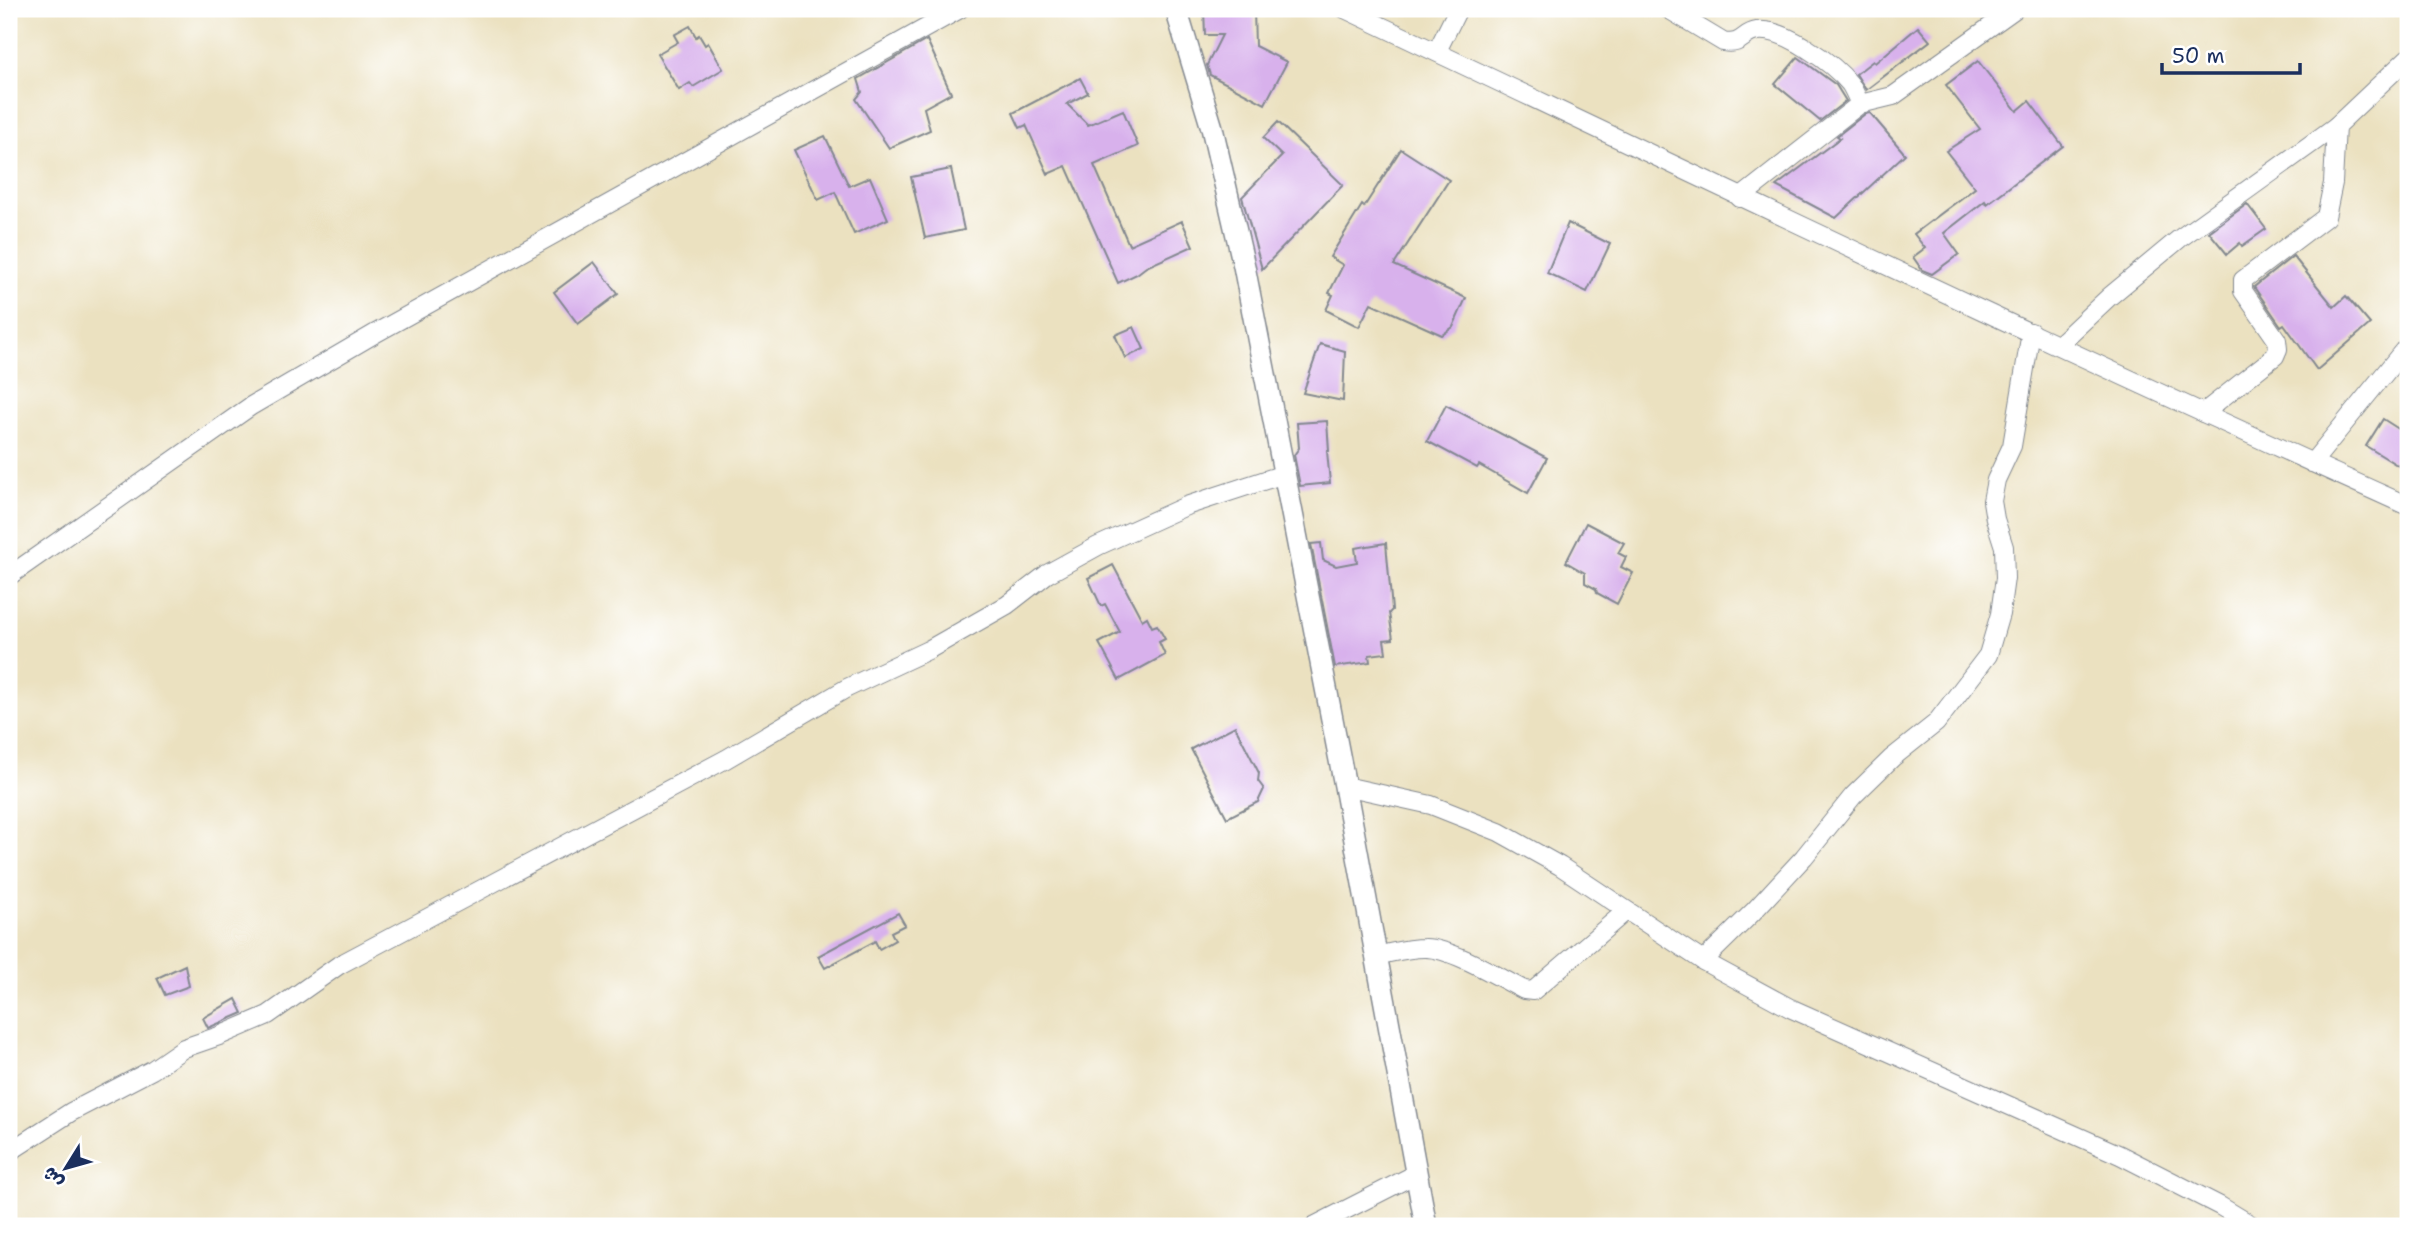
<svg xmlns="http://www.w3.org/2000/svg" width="2417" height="1235" viewBox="0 0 2417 1235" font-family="'Shantell Sans','Playpen Sans Arabic',sans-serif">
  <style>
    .building { fill: #d8b1ec }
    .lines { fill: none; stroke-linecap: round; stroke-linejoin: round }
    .minor-casing { stroke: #83888f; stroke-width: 20 }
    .tertiary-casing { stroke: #83888f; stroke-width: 24 }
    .minor { stroke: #fff; stroke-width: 18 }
    .tertiary { stroke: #fff; stroke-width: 21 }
  </style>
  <rect width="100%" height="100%" fill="#fff"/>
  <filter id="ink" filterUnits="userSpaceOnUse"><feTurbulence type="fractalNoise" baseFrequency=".0143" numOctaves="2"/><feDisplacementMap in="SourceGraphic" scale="14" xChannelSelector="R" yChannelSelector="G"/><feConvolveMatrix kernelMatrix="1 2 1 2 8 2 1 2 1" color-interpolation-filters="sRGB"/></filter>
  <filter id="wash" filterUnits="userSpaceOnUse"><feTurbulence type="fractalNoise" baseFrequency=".00686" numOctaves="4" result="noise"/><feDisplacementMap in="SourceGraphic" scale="28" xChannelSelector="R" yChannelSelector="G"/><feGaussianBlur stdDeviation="1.57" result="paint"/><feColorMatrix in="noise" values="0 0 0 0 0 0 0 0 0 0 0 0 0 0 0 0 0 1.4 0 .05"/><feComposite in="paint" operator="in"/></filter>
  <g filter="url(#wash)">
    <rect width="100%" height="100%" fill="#ebe1c0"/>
    <g id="blocks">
      <g class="building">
        <path d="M1204,9H1254L1255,46L1287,62L1265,104L1210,75L1207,65L1222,35H1205Z"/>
        <path d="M690,26L696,37L699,35L705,45L708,43L723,69L693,87L690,83L679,90L657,54L678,42L674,35Z"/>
        <path d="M1918,27L1930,41L1866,90L1856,74L1873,61L1875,63Z"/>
        <path d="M927,40L951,93L924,108L930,130L889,148L856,99L862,92L858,79Z"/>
        <path d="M1798,57L1836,85L1846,101L1820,121L1775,84Z"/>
        <path d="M1978,61L2017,111L2029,101L2063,146L1987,204L1985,201L1944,233L1959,254L1932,274L1922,270L1913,257L1925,248L1914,234L1975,188L1946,151L1980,129L1946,85Z"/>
        <path d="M1080,78L1088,93L1067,104L1088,125L1123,110L1138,146L1094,165L1129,245L1182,221L1193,246L1146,267L1137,274L1118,283L1066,166L1048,174L1026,125L1020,128L1013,113Z"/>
        <path d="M1870,113L1905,154L1836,218L1776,186L1840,138L1837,136L1865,114Z"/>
        <path d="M1278,122L1343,185L1262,269L1242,197L1282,156L1263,138Z"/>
        <path d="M825,136L849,186L870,177L888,219L854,234L835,192L818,200L794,150Z"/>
        <path d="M1401,149L1449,180L1394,265L1466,298L1453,327L1442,335L1371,303L1359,327L1326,310L1333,295L1329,293L1343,265L1330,257L1362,205L1364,207Z"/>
        <path d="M951,169L964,230L925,238L911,177Z"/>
        <path d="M2247,204L2266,229L2242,246L2240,243L2227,254L2209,232Z"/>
        <path d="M1568,223L1610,244L1587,292L1547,273Z"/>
        <path d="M2293,256L2334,307L2346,296L2370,324L2317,370L2284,324L2281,326L2254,287Z"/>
        <path d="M594,262L618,294L578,324L554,292Z"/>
        <path d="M1134,327L1144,349L1125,358L1115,335Z"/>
        <path d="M1320,344L1345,351L1343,401L1303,393Z"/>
        <path d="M1446,405L1547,458L1528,493L1479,465L1477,468L1427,441Z"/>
        <path d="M2383,419L2408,435V458L2402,468L2366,446Z"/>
        <path d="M1327,421L1329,451H1327L1330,483L1300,486L1294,455L1299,448L1297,423Z"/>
        <path d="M1586,523L1624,543L1618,553L1626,557L1621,567L1633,573L1617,604L1597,593L1596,589L1585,583V573L1566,562Z"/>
        <path d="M1321,543L1323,560L1336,566L1357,562L1355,548L1386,543L1392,610L1389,613L1393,639L1384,640L1386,653L1369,655L1370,662L1335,667L1311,544Z"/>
        <path d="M1113,565L1142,620L1147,617L1152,627L1157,625L1165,639L1159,642L1165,655L1119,680L1099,643L1120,632L1105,604L1101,606L1088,578Z"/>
        <path d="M1235,726L1259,773L1258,781L1264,789L1258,802L1227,818L1191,749Z"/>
        <path d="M898,913L905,925L891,932L895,940L879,949L875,941L825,968L818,956Z"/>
        <path d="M185,965L189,986L165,995L157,978Z"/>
        <path d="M236,999L243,1013L208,1028L203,1018Z"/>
      </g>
    </g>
  </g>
  <g filter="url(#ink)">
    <use href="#blocks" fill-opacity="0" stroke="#83888f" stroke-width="2"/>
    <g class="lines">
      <g class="minor-casing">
        <g id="minor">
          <path d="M1345,9C1698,176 2051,346 2408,506"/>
          <path d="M1668,9L1723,42C1743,46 1742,33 1757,31C1783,27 1834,64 1850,84C1854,90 1857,98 1860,104"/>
          <path d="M1437,51L1458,9"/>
          <path d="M1740,198L1860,104L1893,96L2015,9"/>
          <path d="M2058,345L2109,297L2179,239L2336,126L2408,58"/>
          <path d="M2203,413L2275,356L2278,349L2277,340L2243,291V280L2326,217L2333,183L2336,126"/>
          <path d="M2312,463L2408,345"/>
          <path d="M9,576L251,406L376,333L960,9"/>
          <path d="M1345,786L1431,805L1499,832L1560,866L1703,961L1790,1008L2120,1155L2220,1206L2253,1226"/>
          <path d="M1375,956C1391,953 1408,948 1424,948C1450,947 1500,978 1524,990L1533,991L1626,911"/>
          <path d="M1703,961L1753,912L1804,857L1853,796L1892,758L1936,723L1988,655L2000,614L2005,578L2004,547L1995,519L1992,501L1996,480L2012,446L2031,332"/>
          <path d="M9,1152L71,1112L152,1070L184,1048L219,1036L268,1015L339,965L726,759L847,688L928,650L1007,605L1047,574L1098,546L1186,506L1284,474"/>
          <path d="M1314,1226L1416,1174"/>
        </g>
      </g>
      <g class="tertiary-casing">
        <path id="tertiary" d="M1176,9L1212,128L1244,266L1345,786L1426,1226"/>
      </g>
      <use href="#minor" class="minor"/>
      <use href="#tertiary" class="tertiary"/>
    </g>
  </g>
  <rect width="2417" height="1235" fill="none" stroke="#fff" stroke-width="35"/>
  <g transform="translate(66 1168) rotate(233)" stroke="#ffffff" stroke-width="5" paint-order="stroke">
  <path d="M0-5L12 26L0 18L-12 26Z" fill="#1b2f5e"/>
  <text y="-10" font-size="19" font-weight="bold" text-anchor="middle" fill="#1b2f5e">ش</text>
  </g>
  <path d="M2162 63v10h138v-10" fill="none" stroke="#1b2f5e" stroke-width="3.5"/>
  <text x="2172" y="63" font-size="21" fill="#1b2f5e" stroke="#ffffff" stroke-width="5" paint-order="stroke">50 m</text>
</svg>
